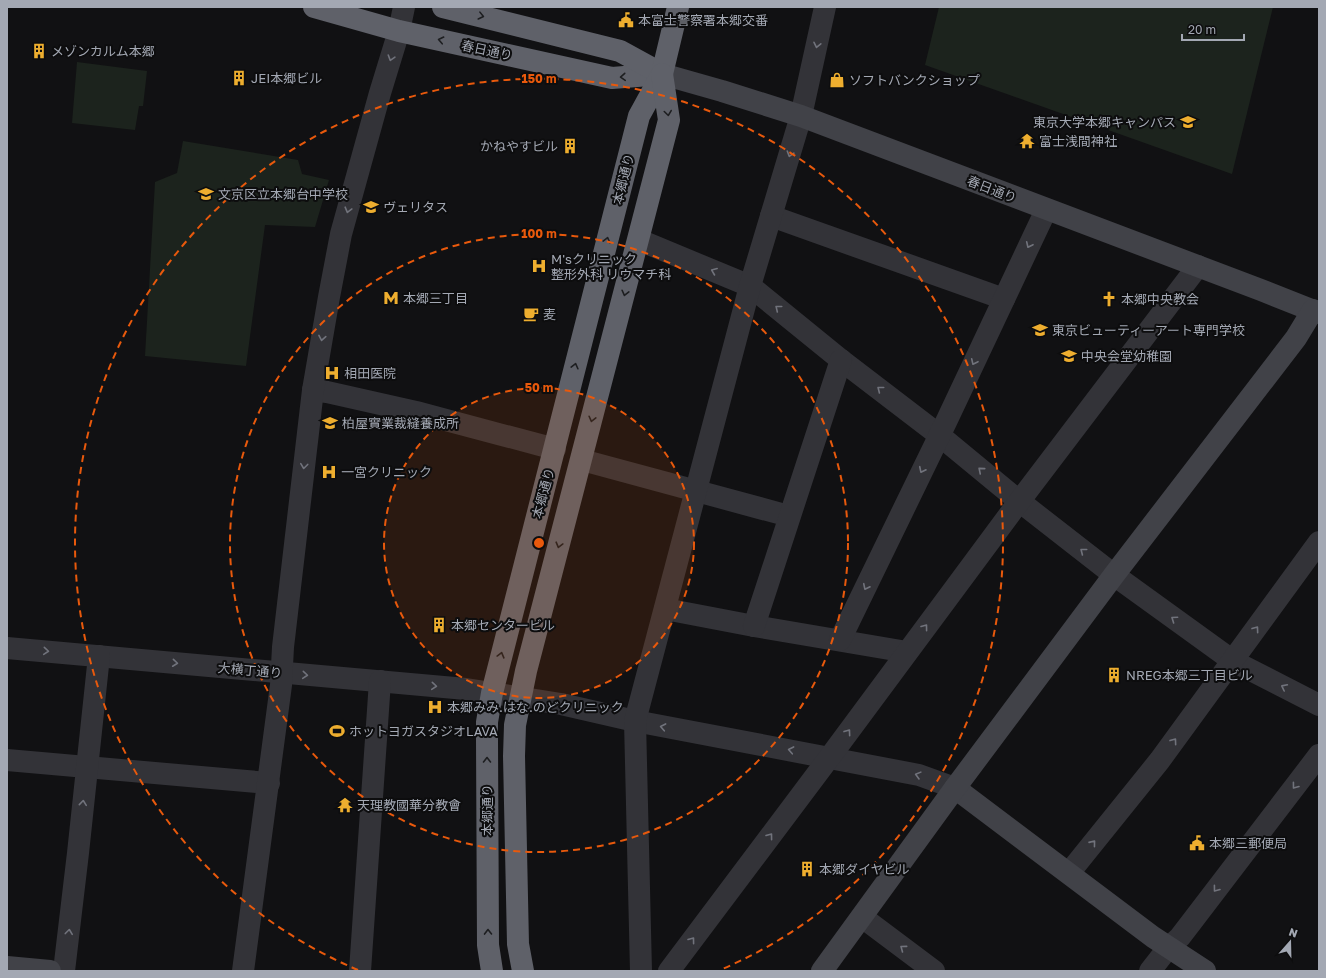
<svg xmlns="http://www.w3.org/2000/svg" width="1326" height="978" viewBox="0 0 1326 978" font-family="'Golos Text','Noto Sans JP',sans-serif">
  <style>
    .green { fill: #1c231d }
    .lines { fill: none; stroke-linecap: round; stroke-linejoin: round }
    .street { stroke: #333338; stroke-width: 22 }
    .secondary { stroke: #414248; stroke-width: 22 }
    .highway { stroke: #5f6169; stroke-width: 22 }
    .oneway { stroke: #1d1e20 }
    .oneway2 { stroke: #71737c }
    .ring { fill: none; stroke: #e8590c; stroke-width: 2; stroke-dasharray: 7 5 }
    .labels { text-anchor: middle; stroke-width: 4; stroke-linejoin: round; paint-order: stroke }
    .poi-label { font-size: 13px; fill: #a3a8b3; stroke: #0d0d0e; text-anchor: start }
    .street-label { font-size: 13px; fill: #a3a8b3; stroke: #0d0d0e }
    .centre { fill: #e8590c; stroke: #0d0d0e; stroke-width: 2 }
    .ring-label { font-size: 12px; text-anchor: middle; font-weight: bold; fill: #e8590c; stroke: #0d0d0e; stroke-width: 4; stroke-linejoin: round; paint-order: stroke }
  </style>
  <rect width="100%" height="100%" fill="#111113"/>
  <g class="green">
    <path d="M939,7H1273L1232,174L925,65Z"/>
    <path d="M77,62L147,71L143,106H139L135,130L72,123Z"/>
    <path d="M183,141L298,160L302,174L329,180L315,227L265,225L246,366L145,356L155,182L177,173Z"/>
  </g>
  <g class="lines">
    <g class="street">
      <path d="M771,216L1004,299"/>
      <path d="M639,240L750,286L841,360L939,435L1019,501L1114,575L1233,661L1319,705"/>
      <path d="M313,390L327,392L416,412L555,449"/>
      <path d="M582,460L789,516"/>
      <path d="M665,609L754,626L907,652"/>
      <path d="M754,626L841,360"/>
      <path d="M840,640L946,422L1046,210"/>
      <path d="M7,648L466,689L561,704L635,721L919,775L955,788"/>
      <path d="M7,760L269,783"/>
      <path d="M1069,873L1160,760L1319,542"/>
      <path d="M862,917L934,971"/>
      <path d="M64,971L78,853L99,656"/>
      <path d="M243,971L281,685L283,647L313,390L329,297L341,234L380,93L399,31L404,7"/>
      <path d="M360,971L380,681"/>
      <path d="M641,971L635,721L750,286L801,116L825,7"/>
      <path d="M669,971L829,758L1015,507L1198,266"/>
      <path d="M1150,971L1168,948L1180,937L1190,924L1319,755"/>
    </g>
    <g class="secondary">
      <path d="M662,74L722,91L801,116L1261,290L1319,313"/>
      <path d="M955,788L1153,937L1205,971"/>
      <path d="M7,967L50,971"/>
      <path d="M822,971L955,788L1114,575L1296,338L1313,310"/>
    </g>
    <g class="highway">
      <path d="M314,7L399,31L612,78L662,74"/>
      <path d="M443,7L620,51L662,74"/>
      <path d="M492,971L488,945L487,740V722L492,693L639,116L662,74L678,7"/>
      <path d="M523,971L518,944L514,756L515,725L526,671L669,120L662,74"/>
    </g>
  </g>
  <defs><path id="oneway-chevron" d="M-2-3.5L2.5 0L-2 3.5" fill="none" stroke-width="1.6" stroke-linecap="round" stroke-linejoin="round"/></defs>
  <g class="oneway">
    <use href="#oneway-chevron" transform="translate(481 16) rotate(14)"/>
    <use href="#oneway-chevron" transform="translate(441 40) rotate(-168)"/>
    <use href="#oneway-chevron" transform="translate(623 77) rotate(176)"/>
    <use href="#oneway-chevron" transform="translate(668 113) rotate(82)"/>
    <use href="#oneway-chevron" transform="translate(607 240) rotate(-76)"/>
    <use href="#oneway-chevron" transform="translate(625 293) rotate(104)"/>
    <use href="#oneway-chevron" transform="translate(575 366) rotate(-76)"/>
    <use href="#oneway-chevron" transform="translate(592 419) rotate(104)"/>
    <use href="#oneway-chevron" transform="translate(559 545) rotate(105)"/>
    <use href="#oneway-chevron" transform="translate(501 655) rotate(-75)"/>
    <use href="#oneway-chevron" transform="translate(487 760) rotate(-90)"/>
    <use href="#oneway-chevron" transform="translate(488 932) rotate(-91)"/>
  </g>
  <g class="oneway2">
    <use href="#oneway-chevron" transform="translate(817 45) rotate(102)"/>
    <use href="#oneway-chevron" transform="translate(391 58) rotate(107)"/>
    <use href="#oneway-chevron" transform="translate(790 154) rotate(107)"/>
    <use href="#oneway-chevron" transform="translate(348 210) rotate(105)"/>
    <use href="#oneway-chevron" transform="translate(1029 245) rotate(115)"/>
    <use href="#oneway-chevron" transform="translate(714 271) rotate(-158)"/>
    <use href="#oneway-chevron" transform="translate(778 308) rotate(-141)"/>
    <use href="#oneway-chevron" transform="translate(322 338) rotate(100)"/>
    <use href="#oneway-chevron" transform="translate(974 362) rotate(115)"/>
    <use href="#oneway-chevron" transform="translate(880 389) rotate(-142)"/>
    <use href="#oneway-chevron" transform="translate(304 466) rotate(97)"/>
    <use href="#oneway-chevron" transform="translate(922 470) rotate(116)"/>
    <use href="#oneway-chevron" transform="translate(981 470) rotate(-140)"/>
    <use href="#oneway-chevron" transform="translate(1083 551) rotate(-142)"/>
    <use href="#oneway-chevron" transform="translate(866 587) rotate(116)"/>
    <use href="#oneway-chevron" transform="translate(1174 619) rotate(-145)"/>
    <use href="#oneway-chevron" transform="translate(925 627) rotate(-53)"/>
    <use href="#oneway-chevron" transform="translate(1256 629) rotate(-54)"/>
    <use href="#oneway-chevron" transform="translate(46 651) rotate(5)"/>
    <use href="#oneway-chevron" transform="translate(175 663) rotate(6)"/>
    <use href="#oneway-chevron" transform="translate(305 675) rotate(5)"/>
    <use href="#oneway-chevron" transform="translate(434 686) rotate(5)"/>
    <use href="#oneway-chevron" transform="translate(1284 687) rotate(-153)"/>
    <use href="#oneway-chevron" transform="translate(663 727) rotate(-169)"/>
    <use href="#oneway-chevron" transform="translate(848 732) rotate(-54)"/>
    <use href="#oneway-chevron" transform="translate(1174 741) rotate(-54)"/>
    <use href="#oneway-chevron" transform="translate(791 750) rotate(-169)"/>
    <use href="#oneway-chevron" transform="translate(918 775) rotate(-165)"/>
    <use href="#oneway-chevron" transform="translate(1295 786) rotate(127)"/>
    <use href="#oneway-chevron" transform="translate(83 803) rotate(-84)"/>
    <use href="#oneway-chevron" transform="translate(770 836) rotate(-53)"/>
    <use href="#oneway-chevron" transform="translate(1093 843) rotate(-51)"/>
    <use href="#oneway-chevron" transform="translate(1216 889) rotate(127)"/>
    <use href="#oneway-chevron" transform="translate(69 932) rotate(-83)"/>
    <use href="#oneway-chevron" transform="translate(692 940) rotate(-53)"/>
    <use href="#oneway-chevron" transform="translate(903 948) rotate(-143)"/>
  </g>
  <circle cx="539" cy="543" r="155" fill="#e8590c" fill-opacity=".12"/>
  <g class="ring">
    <circle cx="539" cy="543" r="155"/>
    <circle cx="539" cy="543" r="309"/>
    <path d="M358 970A464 464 0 1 1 720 970"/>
  </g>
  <defs>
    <g id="civic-bare" transform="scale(1.2)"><path d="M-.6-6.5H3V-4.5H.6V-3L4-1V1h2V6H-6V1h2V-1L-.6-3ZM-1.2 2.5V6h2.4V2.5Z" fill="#eeae2f" stroke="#0d0d0e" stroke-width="2.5" paint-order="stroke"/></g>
    <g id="building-bare" transform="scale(1.2)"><path d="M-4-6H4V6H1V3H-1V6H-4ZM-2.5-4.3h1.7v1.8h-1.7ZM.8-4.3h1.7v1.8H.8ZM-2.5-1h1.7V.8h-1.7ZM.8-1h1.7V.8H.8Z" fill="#eeae2f" stroke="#0d0d0e" stroke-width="2.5" paint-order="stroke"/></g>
    <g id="shop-bare" transform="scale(1.2)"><path d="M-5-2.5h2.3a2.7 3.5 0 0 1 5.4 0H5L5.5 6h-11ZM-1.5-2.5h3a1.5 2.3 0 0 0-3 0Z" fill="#eeae2f" stroke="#0d0d0e" stroke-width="2.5" paint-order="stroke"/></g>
    <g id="university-bare" transform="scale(1.2)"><path d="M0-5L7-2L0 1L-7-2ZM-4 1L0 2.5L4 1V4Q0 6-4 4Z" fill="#eeae2f" stroke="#0d0d0e" stroke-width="2.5" paint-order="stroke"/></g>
    <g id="temple-bare" transform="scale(1.2)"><path d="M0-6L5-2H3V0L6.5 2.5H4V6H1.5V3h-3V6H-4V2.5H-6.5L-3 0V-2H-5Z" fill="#eeae2f" stroke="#0d0d0e" stroke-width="2.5" paint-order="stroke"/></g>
    <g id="school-bare" transform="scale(1.2)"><path d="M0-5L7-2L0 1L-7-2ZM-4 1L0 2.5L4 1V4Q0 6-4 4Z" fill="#eeae2f" stroke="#0d0d0e" stroke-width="2.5" paint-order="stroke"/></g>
    <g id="hospital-bare" transform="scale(1.2)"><path d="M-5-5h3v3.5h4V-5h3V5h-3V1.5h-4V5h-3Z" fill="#eeae2f" stroke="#0d0d0e" stroke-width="2.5" paint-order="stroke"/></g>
    <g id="metro-bare" transform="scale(1.2)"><path d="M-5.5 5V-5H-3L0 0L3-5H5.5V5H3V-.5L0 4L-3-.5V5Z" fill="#eeae2f" stroke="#0d0d0e" stroke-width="2.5" paint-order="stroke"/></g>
    <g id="church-bare" transform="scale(1.2)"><path d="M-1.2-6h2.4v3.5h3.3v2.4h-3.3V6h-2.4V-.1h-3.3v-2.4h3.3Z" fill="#eeae2f" stroke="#0d0d0e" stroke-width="2.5" paint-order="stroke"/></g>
    <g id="cafe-bare" transform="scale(1.2)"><path d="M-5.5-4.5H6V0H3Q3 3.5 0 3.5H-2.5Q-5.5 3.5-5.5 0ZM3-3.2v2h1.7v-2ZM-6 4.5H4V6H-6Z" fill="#eeae2f" stroke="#0d0d0e" stroke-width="2.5" paint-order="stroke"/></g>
    <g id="stadium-bare" transform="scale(1.2)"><path d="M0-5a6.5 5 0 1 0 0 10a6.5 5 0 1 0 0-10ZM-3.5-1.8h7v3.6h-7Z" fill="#eeae2f" stroke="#0d0d0e" stroke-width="2.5" paint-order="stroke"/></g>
  </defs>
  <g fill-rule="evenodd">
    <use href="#civic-bare" x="626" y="20"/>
    <use href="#building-bare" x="39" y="51"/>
    <use href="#building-bare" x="239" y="78"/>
    <use href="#shop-bare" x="837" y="80"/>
    <use href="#university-bare" x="1188" y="122"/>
    <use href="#temple-bare" x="1027" y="141"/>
    <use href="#building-bare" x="570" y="146"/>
    <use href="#school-bare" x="206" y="194"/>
    <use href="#university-bare" x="371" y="207"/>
    <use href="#hospital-bare" x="539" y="266"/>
    <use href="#metro-bare" x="391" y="298"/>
    <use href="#church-bare" x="1109" y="299"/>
    <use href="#cafe-bare" x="531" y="314"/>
    <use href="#university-bare" x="1040" y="330"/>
    <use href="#school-bare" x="1069" y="356"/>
    <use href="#hospital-bare" x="332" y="373"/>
    <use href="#school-bare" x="330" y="423"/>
    <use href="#hospital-bare" x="329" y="472"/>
    <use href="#building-bare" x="439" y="625"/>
    <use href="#building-bare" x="1114" y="675"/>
    <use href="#hospital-bare" x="435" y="707"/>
    <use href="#stadium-bare" x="337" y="731"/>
    <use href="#temple-bare" x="345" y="805"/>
    <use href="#civic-bare" x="1197" y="843"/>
    <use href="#building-bare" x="807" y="869"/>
  </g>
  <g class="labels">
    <g class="poi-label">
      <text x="638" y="25">本富士警察署本郷交番</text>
      <text x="51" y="56">メゾンカルム本郷</text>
      <text x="251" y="83">JEI本郷ビル</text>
      <text x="849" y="85">ソフトバンクショップ</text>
      <text x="1176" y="127" text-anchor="end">東京大学本郷キャンパス</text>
      <text x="1039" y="146">富士浅間神社</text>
      <text x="558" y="151" text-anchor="end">かねやすビル</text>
      <text x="218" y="199">文京区立本郷台中学校</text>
      <text x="383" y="212">ヴェリタス</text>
      <text x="551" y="264">M'sクリニック<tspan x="551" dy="15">整形外科 リウマチ科</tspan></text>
      <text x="403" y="303">本郷三丁目</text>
      <text x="1121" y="304">本郷中央教会</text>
      <text x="543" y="319">麦</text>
      <text x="1052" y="335">東京ビューティーアート専門学校</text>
      <text x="1081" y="361">中央会堂幼稚園</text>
      <text x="344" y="378">相田医院</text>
      <text x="342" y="428">柏屋實業裁縫養成所</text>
      <text x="341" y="477">一宮クリニック</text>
      <text x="451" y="630">本郷センタービル</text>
      <text x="1126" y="680">NREG本郷三丁目ビル</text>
      <text x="447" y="712">本郷みみ.はな.のどクリニック</text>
      <text x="349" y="736">ホットヨガスタジオLAVA</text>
      <text x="357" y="810">天理教國華分教會</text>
      <text x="1209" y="848">本郷三郵便局</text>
      <text x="819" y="874">本郷ダイヤビル</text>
    </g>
    <g class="street-label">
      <text transform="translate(487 50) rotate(12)" y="5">春日通り</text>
      <text transform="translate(623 179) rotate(-76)" y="5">本郷通り</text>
      <text transform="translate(992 189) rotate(21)" y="5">春日通り</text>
      <text transform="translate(543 493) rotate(-75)" y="5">本郷通り</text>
      <text transform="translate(250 670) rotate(5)" y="5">大横丁通り</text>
      <text transform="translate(487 810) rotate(-90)" y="5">本郷通り</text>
    </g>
  </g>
  <circle cx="539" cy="543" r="6" class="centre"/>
  <g class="ring-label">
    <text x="539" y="83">150 m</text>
    <text x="539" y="238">100 m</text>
    <text x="539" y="392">50 m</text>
  </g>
  <rect width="1326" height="978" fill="none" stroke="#a3a8b3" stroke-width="16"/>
  <g transform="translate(1290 942) rotate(20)" stroke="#0d0d0e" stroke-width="3" paint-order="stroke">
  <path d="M0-3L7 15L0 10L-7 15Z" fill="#a3a8b3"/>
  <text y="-6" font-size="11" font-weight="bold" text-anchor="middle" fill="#a3a8b3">N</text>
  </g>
  <path d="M1182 34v6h62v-6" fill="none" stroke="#a3a8b3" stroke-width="2"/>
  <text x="1188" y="34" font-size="12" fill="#a3a8b3" stroke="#0d0d0e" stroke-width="3" paint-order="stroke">20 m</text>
</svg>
